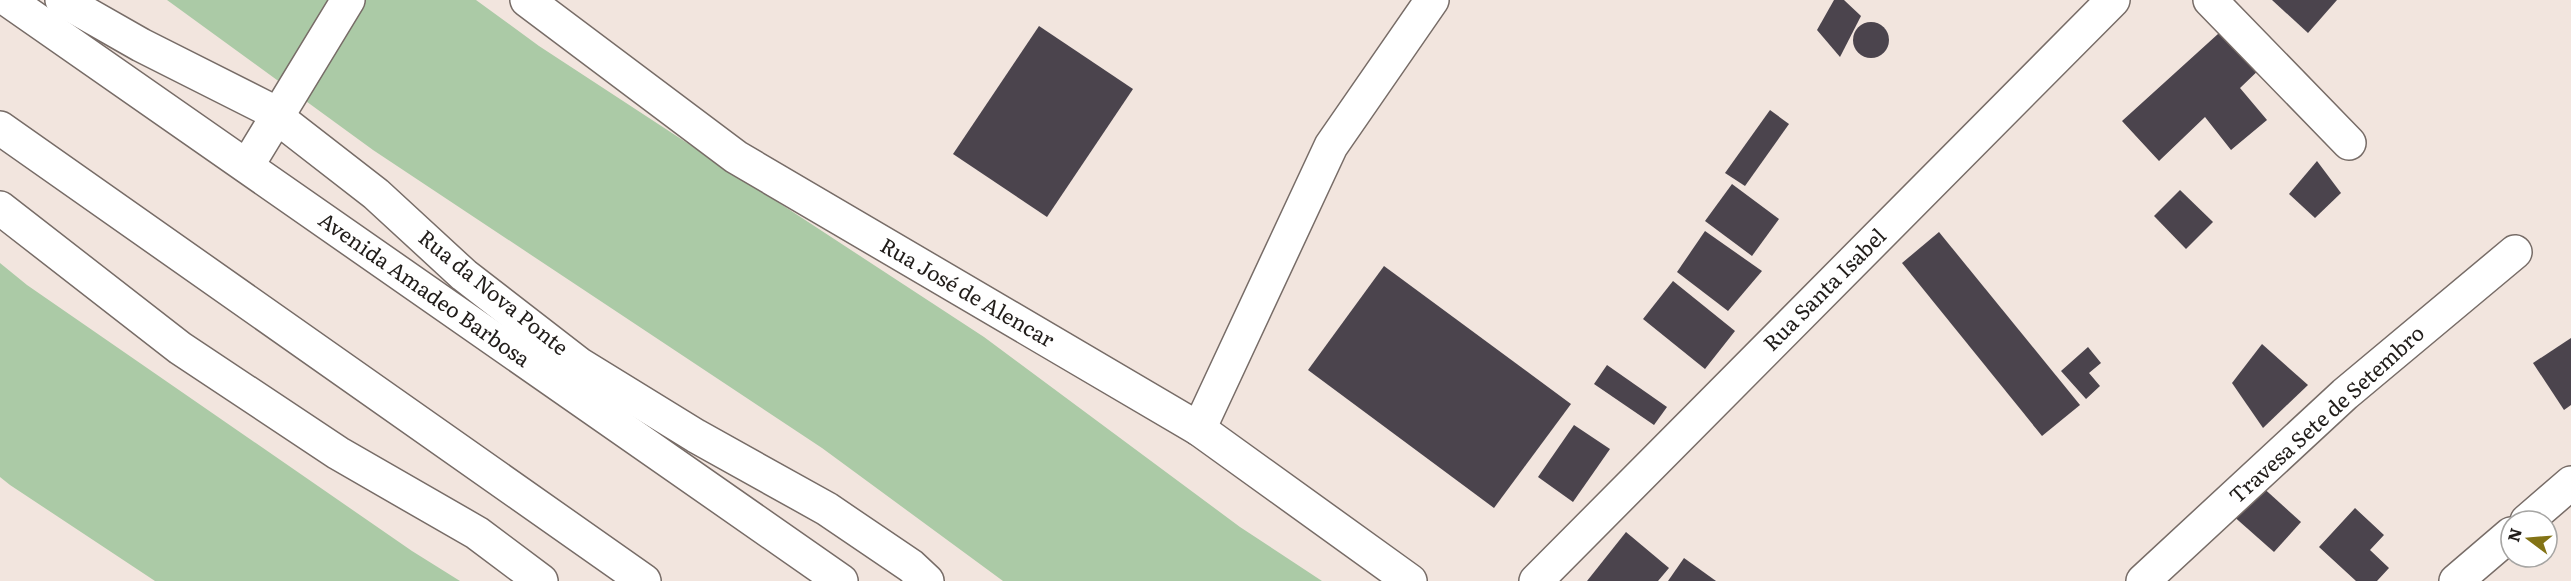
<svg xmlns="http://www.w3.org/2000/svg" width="2571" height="581" viewBox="0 0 2571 581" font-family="Literata,serif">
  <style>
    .green { fill: #abcaa6 }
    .building { fill: #4b444d }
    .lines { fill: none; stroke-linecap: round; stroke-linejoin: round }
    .street-casing { stroke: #776c67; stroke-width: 36 }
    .primary-casing { stroke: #776c67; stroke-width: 36 }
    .street { stroke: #fff; stroke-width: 33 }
    .primary { stroke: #fff; stroke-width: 33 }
    .labels { text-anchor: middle; stroke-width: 6; stroke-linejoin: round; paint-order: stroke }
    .street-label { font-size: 21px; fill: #211d1a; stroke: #fff }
  </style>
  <rect width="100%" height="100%" fill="#f2e5de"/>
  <g class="green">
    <path d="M167,0H476L539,46L984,337L1240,527L1322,581H1003L822,448L373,150Z"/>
    <path d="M0,263L27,285L412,551L460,581H155L10,485L0,477Z"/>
  </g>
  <g class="building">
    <path d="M1834,0H1844L1861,16L1840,57L1817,30Z"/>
    <path d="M2272,0H2337L2308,33Z"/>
    <circle cx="1871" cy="40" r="18"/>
    <path d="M2229,24L2265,64L2240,88L2267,120L2231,150L2205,117L2159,161L2122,121Z"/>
    <path d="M1039,26L1133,89L1047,217L953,154Z"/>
    <path d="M1770,110L1789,124L1745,186L1725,173Z"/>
    <path d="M2317,161L2341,193L2315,218L2289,194Z"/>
    <path d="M1732,184L1779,219L1752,256L1705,221Z"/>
    <path d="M2180,190L2213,222L2186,249L2154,216Z"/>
    <path d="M1705,231L1762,271L1728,311L1677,272Z"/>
    <path d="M1939,232L2080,405L2042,436L1902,263Z"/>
    <path d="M1384,266L1571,404L1494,508L1308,370Z"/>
    <path d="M1673,281L1735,331L1705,369L1643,319Z"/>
    <path d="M2571,338V405L2564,410L2533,363Z"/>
    <path d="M2262,344L2308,385L2263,428L2232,383Z"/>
    <path d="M2088,347L2101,363L2089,373L2100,386L2086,399L2061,371Z"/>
    <path d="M1607,365L1667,407L1654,425L1594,384Z"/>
    <path d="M1574,425L1610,449L1573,502L1538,477Z"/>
    <path d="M2259,484L2301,522L2274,552L2231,514Z"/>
    <path d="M2355,508L2384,535L2370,550L2389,568L2377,581H2356L2319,547Z"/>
    <path d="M1626,532L1669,568L1658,581H1587Z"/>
    <path d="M1684,558L1716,581H1668Z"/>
  </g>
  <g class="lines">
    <g class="street-casing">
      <g id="street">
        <path d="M62,0L141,45L264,107L376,194L464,275L579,364L696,436L827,509L911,566L927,581"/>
        <path d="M527,0L736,157L1199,429L1410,581"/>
        <path d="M2210,0L2349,143"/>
        <path d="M247,166L348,0"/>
        <path d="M0,208L180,348L338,453L477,533L541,581"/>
        <path d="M1199,429L1331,146L1432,0"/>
        <path d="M2527,521L2571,483"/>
        <path d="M1536,581L2113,0"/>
        <path d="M2143,581L2345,394L2515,252"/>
        <path d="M2456,581L2511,534"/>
      </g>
    </g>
    <g class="primary-casing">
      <g id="primary">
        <path d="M8,0L841,581"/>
        <path d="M0,128L644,581"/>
      </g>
    </g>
    <use href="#street" class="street"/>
    <use href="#primary" class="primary"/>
  </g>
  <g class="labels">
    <g class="street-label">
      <text transform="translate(424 290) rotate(35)" y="7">Avenida Amadeo Barbosa</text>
      <text transform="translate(1825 290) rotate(-45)" y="7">Rua Santa Isabel</text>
      <text transform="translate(493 293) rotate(39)" y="7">Rua da Nova Ponte</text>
      <text transform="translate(967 293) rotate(30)" y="7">Rua José de Alencar</text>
      <text transform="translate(2327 415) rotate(-42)" y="7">Travesa Sete de Setembro</text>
    </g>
  </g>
  <g transform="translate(2529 539) rotate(286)"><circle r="28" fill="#ffffff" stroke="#a6a5a3" stroke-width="1.5"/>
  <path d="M0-4.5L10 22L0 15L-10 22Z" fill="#837315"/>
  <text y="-9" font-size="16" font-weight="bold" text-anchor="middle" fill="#211d1a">N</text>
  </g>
</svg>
